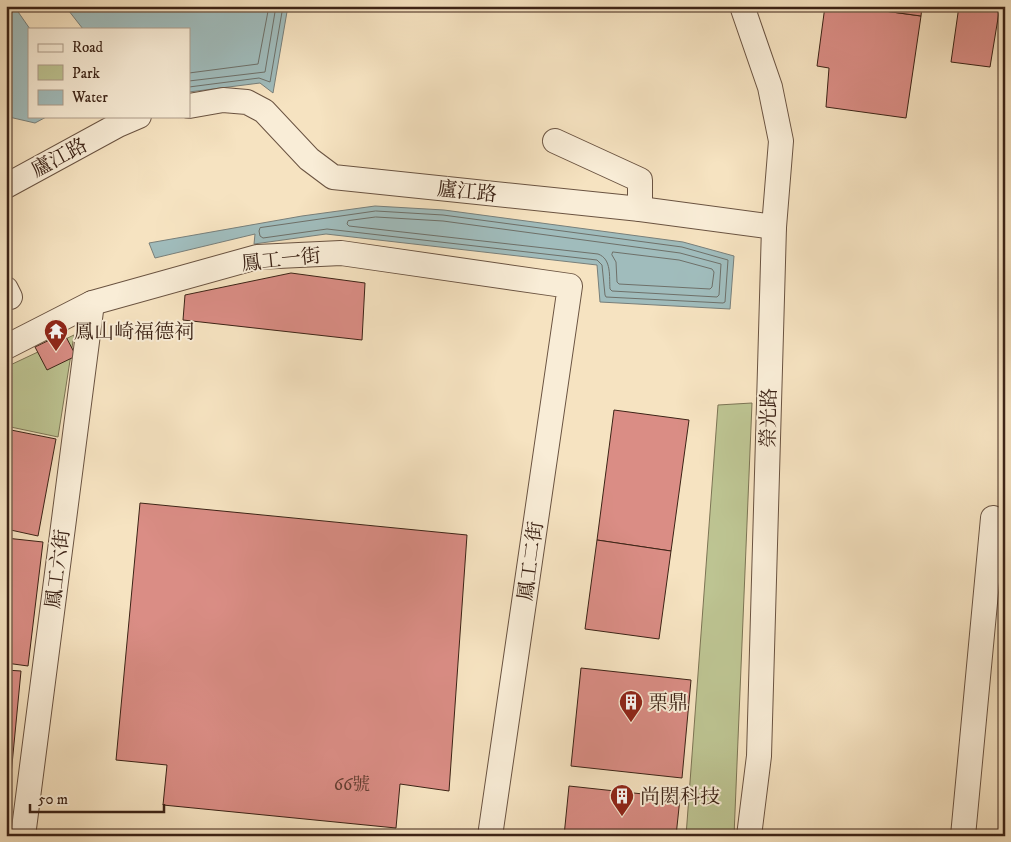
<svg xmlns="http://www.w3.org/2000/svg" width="1011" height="842" viewBox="0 0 1011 842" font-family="'IM FELL DW Pica','Noto Serif TC',serif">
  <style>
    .green { fill: #bdc492; stroke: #7c7454 }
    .water { fill: #a0bcbc; stroke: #787f7a }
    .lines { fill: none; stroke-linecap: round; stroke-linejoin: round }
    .shore { stroke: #6e7069; stroke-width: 1 }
    .building { fill: #da8d85; stroke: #3c2316 }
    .minor-casing { stroke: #6a5341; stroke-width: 26 }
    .minor { stroke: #f9edd7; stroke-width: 24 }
    .labels { text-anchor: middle; stroke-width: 4; stroke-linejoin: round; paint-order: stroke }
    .number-label { font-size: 18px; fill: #643e32 }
    .street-label { font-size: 20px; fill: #3c2316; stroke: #f9edd7 }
    .poi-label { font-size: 20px; fill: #3c2316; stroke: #f9edd7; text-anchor: start }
  </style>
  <rect width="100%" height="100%" fill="#f6e3c1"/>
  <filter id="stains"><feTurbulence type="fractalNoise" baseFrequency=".004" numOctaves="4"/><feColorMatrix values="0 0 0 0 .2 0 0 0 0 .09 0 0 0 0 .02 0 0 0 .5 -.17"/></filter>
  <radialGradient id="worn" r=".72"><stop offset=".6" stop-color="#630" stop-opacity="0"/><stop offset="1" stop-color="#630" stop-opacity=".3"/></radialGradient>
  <g class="green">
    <path d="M74,335L58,437L6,426V367Z"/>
    <path d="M752,403L734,836H686L718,405Z"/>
  </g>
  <g class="water">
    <path d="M6,6H14L30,29H29V116H48L35,123L9,117L6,114Z"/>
    <path d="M65,6H288L273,93L260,83L189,92V29H83Z"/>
    <path d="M375,206L444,210L683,242L734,256L730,309L600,302L597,265L326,234L254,244L255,234L155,258L149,243L302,216Z"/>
  </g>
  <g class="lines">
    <g class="shore">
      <path d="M189,73L258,64L269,6"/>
      <path d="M189,81L265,72L276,6"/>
      <path d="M189,87L259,78L270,82L283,6"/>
      <path d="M376,211L443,215L682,247L728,260L725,302L723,303L606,297L605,295L602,265L597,260L327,229L263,238L260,236L259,231L260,228Z"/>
      <path d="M376,217L443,221L680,253L721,264L719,295L717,297L612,291L610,289C609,277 612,259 598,254L349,226L347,224L348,221Z"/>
      <path d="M613,252L679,260L712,269L714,272L712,287L710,289L619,284L617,282L616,262L612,255Z"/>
    </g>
  </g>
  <g class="building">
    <path d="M825,6H848L921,16L906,118L826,107L829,68L817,66Z"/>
    <path d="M848,6H922L921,16Z"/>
    <path d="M959,6H1000L990,67L951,62Z"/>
    <path d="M291,273L365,283L362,340L183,320L185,295Z"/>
    <path d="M64,333L76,356L47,370L35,347Z"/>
    <path d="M614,410L689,420L671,551L597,540Z"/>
    <path d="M6,429L56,439L38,536L6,529Z"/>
    <path d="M140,503L467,535L449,791L400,784L396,828L163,805L167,765L116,760Z"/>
    <path d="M6,538L43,542L28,666L6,663Z"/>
    <path d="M597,540L671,551L659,639L585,629Z"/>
    <path d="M581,668L691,680L682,778L571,766Z"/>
    <path d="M6,670L21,671L9,796H6Z"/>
    <path d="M569,786L680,798L676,836H564Z"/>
  </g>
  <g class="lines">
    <g class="minor-casing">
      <g id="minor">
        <path d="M742,6L770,87L781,141L774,227L759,756L749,836"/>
        <path d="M189,106L223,100L247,102L264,111L309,159L333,177L640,209L774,227"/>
        <path d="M555,141L640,180V209"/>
        <path d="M6,186L118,125L139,116"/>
        <path d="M6,289L10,297"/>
        <path d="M6,347L92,303L257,257L341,253L570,286L490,836"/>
        <path d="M23,836L92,303"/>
        <path d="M963,836L993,518"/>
      </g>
    </g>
    <use href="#minor" class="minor"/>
  </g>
  <defs>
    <g id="temple-pin" transform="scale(1.25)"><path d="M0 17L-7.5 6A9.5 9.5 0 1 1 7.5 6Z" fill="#8f2418" stroke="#f9edd7"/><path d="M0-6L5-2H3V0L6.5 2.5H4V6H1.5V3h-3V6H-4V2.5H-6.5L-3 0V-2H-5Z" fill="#fff"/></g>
    <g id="building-pin" transform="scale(1.25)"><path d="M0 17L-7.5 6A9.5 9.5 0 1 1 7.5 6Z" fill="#8f2418" stroke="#f9edd7"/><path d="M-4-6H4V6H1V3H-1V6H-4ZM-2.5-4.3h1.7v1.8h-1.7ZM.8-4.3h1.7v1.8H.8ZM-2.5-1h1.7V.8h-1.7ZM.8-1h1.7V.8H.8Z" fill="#fff"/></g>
  </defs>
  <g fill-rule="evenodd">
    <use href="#temple-pin" x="56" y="331"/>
    <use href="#building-pin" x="631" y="702"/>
    <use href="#building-pin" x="622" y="796"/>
  </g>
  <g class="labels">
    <g class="number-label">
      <text x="352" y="790">66號</text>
    </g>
    <g class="street-label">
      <text transform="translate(59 157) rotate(-28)" y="7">廬江路</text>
      <text transform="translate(467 191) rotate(6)" y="7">廬江路</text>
      <text transform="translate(281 259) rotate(-6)" y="7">鳳工一街</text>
      <text transform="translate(768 418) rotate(-89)" y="7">榮光路</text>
      <text transform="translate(530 561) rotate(-82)" y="7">鳳工二街</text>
      <text transform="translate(57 569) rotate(-83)" y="7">鳳工六街</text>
    </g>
    <g class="poi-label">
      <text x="74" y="338">鳳山崎福德祠</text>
      <text x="648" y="709">栗鼎</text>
      <text x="640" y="803">尚閎科技</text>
    </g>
  </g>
  <rect width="1011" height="842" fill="none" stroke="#f6e3c1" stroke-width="25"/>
  <rect x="8" y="8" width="996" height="827" fill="none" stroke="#3c2316" stroke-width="2.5"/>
  <rect x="12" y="12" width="986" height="817" fill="none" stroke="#3c2316"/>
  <rect x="28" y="28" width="162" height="90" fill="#f9edd7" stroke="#ad9c8a"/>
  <rect x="38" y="44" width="25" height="8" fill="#f9edd7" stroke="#ad9c8a"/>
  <text x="72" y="52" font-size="15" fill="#3c2316">Road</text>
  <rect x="38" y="65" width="25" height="15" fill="#bdc492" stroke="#ad9c8a"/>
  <text x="72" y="78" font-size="15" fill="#3c2316">Park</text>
  <rect x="38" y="90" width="25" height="15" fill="#a0bcbc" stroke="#ad9c8a"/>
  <text x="72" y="102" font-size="15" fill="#3c2316">Water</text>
  <path d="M30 804v8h134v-8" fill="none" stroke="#3c2316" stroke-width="2.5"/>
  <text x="38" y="804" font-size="15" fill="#3c2316" stroke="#f9edd7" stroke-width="4" paint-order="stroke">50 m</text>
  <rect width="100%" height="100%" filter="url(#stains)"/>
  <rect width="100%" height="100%" fill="url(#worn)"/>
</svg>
